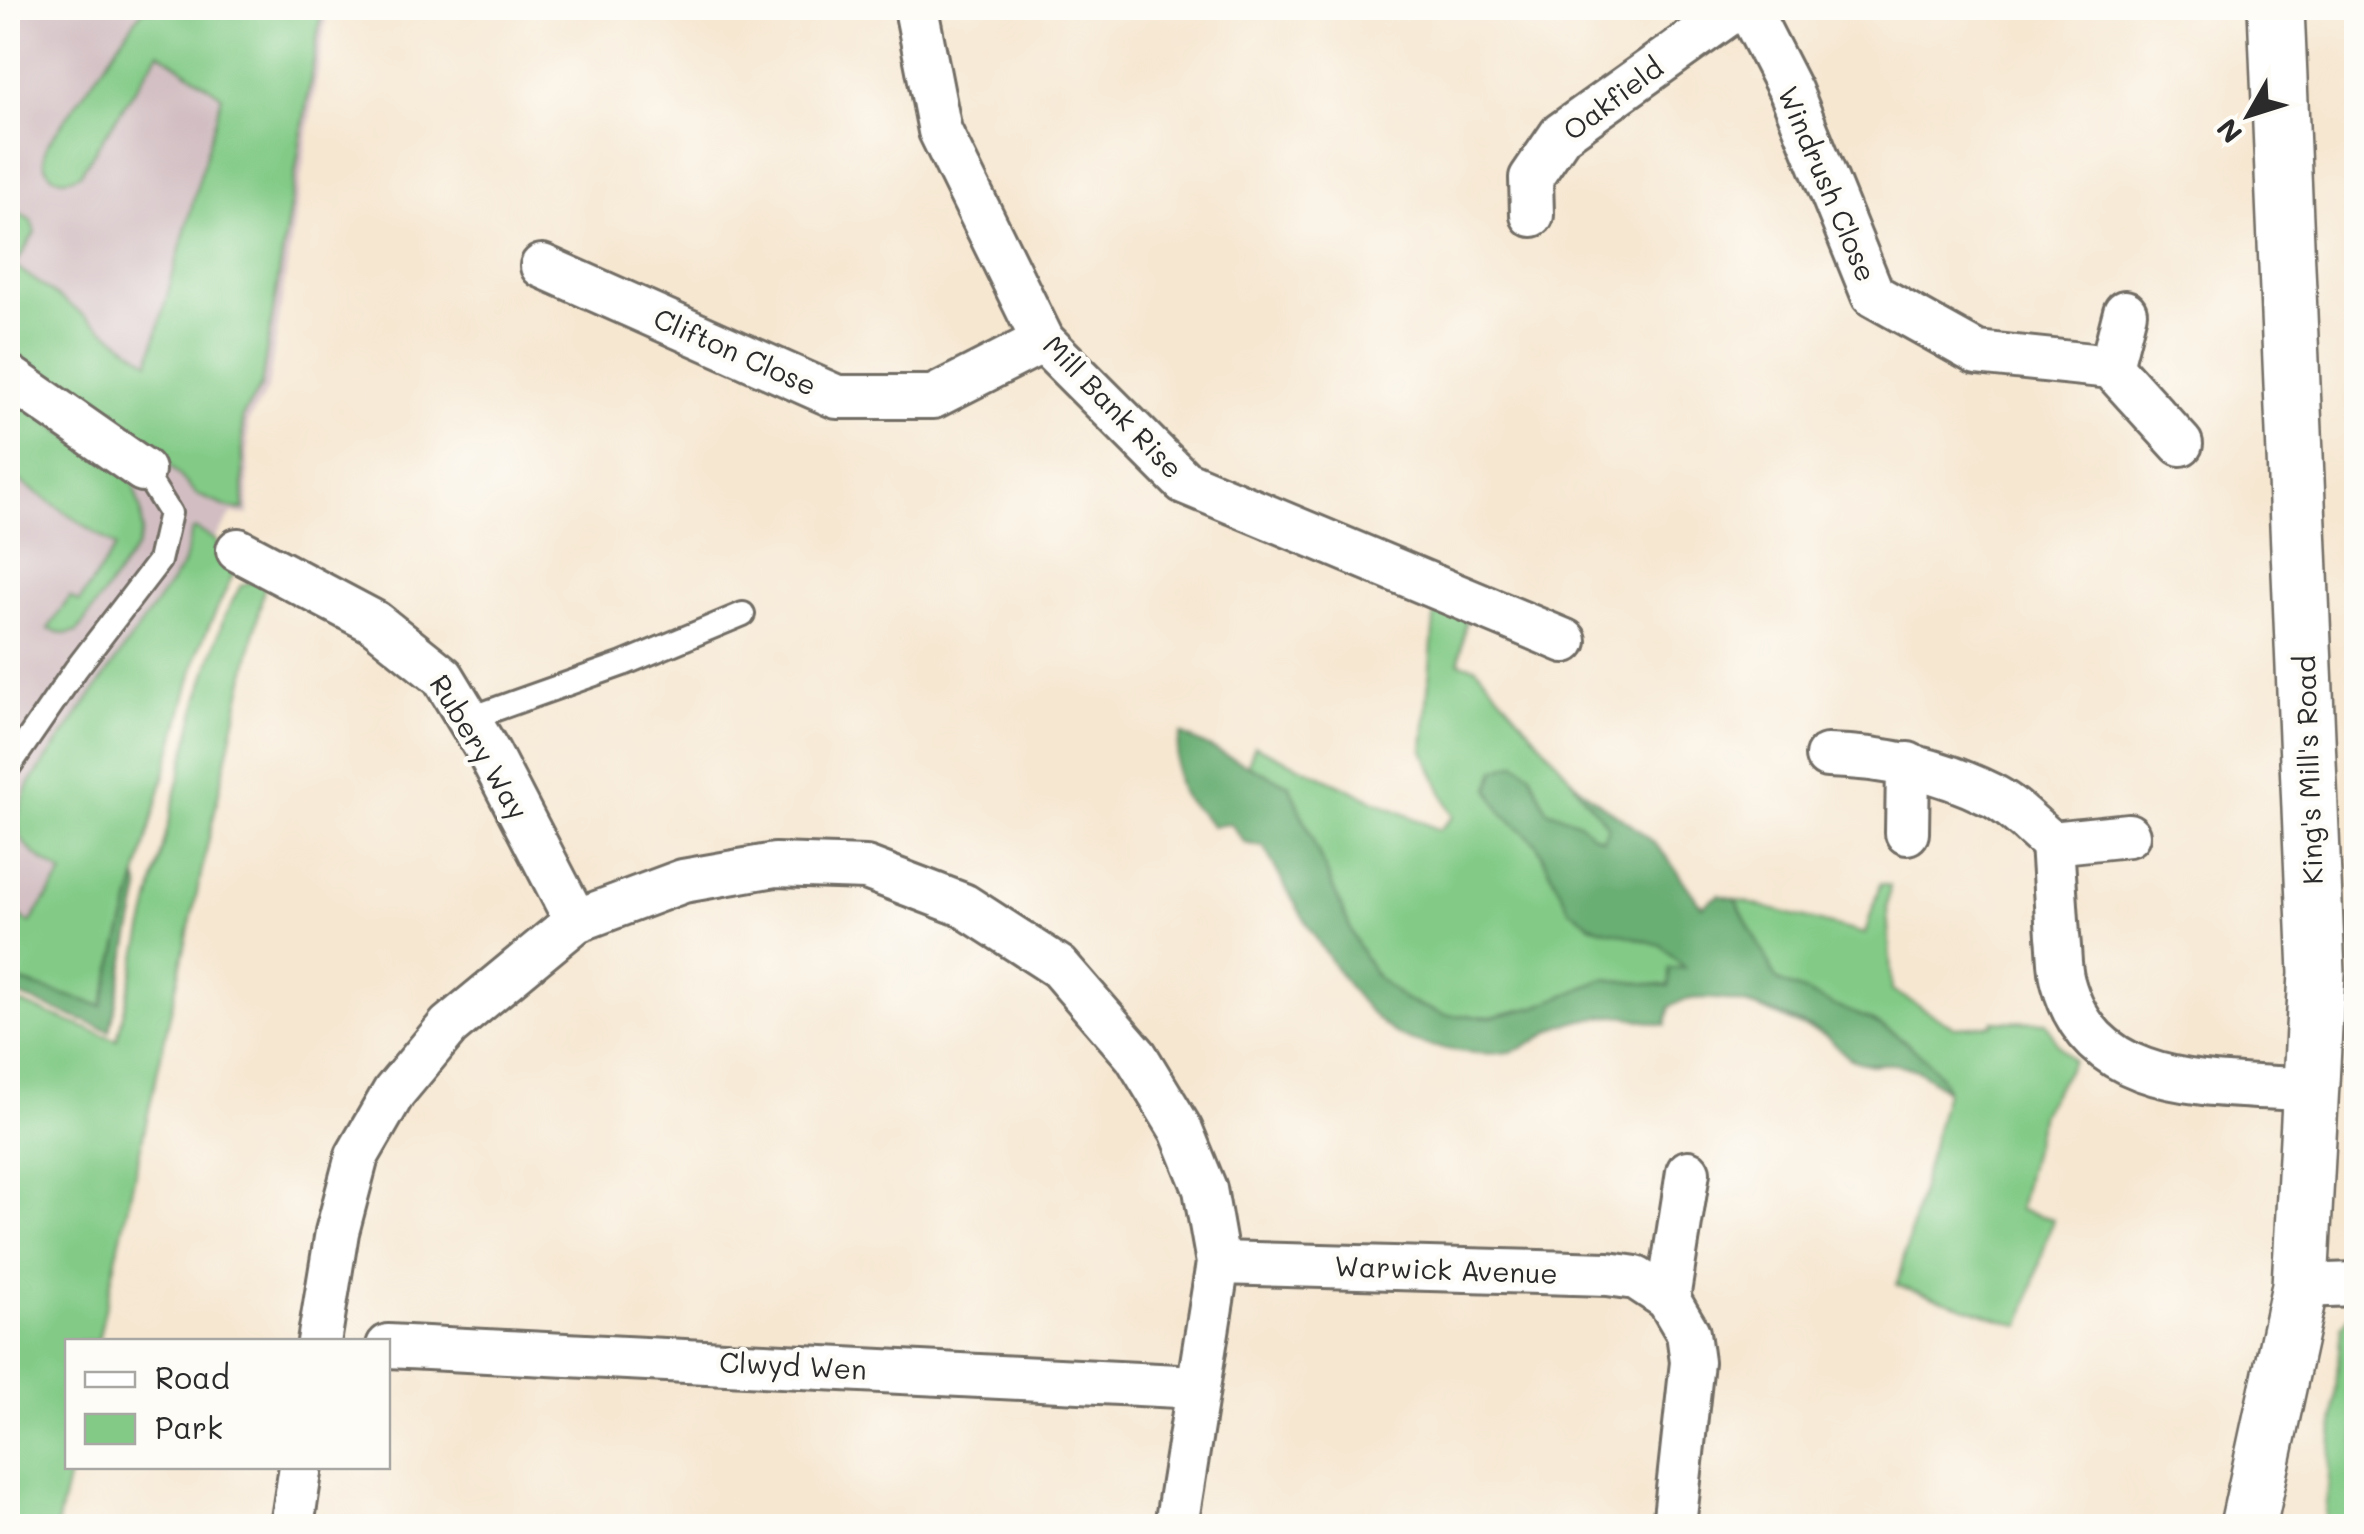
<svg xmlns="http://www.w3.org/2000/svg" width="2364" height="1534" viewBox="0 0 2364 1534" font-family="Mali,sans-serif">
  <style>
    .industrial { fill: #d2bec2 }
    .green { fill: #82ca86; stroke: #567a58; stroke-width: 2.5 }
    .forest { fill: #69ae73; stroke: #4a6c4f; stroke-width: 2.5 }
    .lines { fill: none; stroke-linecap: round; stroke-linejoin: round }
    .service-casing { stroke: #726d65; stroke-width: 28 }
    .minor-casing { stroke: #726d65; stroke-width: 48 }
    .primary-casing { stroke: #726d65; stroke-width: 60 }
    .service { stroke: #fff; stroke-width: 22 }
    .minor { stroke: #fff; stroke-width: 42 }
    .primary { stroke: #fff; stroke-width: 55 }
    .labels { text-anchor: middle; stroke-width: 9; stroke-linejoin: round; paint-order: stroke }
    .street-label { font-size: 28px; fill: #2b2b2b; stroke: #fdfcf7 }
  </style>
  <rect width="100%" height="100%" fill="#fdfcf7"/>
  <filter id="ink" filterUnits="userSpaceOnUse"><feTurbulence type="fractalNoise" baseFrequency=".01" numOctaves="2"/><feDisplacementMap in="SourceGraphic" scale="20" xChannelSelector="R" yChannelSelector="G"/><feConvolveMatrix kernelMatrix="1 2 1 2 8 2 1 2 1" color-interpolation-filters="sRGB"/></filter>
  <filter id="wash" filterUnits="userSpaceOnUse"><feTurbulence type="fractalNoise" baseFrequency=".0048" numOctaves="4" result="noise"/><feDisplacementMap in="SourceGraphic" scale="40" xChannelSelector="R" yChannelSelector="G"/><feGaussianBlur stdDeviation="2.25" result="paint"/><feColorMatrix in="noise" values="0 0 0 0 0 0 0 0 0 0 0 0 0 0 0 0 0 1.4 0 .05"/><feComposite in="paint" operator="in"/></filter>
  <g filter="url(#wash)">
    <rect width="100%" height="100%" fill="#f6e7d1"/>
    <path class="industrial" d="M8,8H328L268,390L248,422L249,515L232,514L215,539L236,568L199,648L8,978Z"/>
    <g class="green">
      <path d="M144,8H322L261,386L242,417L244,510L229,508L197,495L167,462L8,348V214L17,212L31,220L35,232L15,266L149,362L222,96L159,52L80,174C57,188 36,170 47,145Z"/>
      <path d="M8,394L132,480L141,511L142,532L137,547L77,632L65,634L48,629L70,597L79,602L116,547L8,473Z"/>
      <path d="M196,529L215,540L236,568L199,648L102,1006L8,978V909L30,923L63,874C19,845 6,835 30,783L183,565L192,531Z"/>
      <path d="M253,581L265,584L98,1341L68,1342V1466L71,1467L57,1526H8V998L117,1040L198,700L224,617L241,585Z"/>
      <path d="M1435,608L1467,613L1459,663L1476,667L1579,787L1702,906L1719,895L1865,934L1880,884L1890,886L1887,906L1892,990L1954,1027L1993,1025V1021L2046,1022L2057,1043L2073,1061L2041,1113L2019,1210L2053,1219L2021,1326L1897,1285L1946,1091L1922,1072L1896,1063L1871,1065L1850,1059L1826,1036L1750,1005L1714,983L1669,986L1604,979L1536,1007L1491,1017L1445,1015L1406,1000L1376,976L1357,944L1289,785L1247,766L1255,746L1439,830L1453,817L1423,749Z"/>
      <path d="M2356,1308V1526H2325L2341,1326Z"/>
    </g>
    <g class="forest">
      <path d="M1181,734L1289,785L1357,944L1376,976L1406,1001L1445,1015L1491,1017L1536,1007L1604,979L1669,986V968H1685L1661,945L1590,925L1569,909L1536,843L1502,813L1489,789L1495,770L1516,763L1530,773L1547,810L1580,822L1591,834L1603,839L1608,826C1596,809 1580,796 1571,778C1595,805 1627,818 1653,842C1673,861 1684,885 1702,906L1719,895L1735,899C1745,918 1753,936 1764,953C1770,962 1769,972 1778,980C1786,987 1797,987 1806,992C1826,1004 1848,1010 1869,1019C1891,1029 1944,1067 1946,1090C1930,1078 1913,1064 1892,1064C1878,1063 1867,1066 1854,1060C1842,1055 1835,1041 1824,1035C1789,1015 1706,984 1670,1006L1666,1025C1653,1024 1641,1019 1628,1017C1607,1014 1581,1019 1561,1026C1544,1032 1532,1047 1514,1051C1486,1058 1420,1048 1395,1033C1350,1006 1289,895 1264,847L1245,843L1231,824L1212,826C1204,815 1192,807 1184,797C1173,781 1176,751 1181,734Z"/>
      <path d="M137,877L140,890L110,1031L8,992V978L102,1006Z"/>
    </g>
  </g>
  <g filter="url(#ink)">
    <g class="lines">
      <g class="service-casing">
        <g id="service">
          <path d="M468,719L623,664L743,614"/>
          <path d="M8,768L76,669L159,561L170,513L143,470"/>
        </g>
      </g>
      <g class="minor-casing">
        <g id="minor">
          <path d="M916,8L940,131L1043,341L1184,482L1565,641"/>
          <path d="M1748,8L1791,92L1873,295L1977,353L2111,367L2181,444"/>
          <path d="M1532,215L1531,178L1561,134L1737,8"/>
          <path d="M542,266L837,397H933L1043,341"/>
          <path d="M2111,367L2125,312"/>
          <path d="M8,376L143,470"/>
          <path d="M238,550L374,622L443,677L489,753L576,921"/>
          <path d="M1827,756C1884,757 1939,769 1991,795C2013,805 2033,828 2052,843L2128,835"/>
          <path d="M1907,833L1908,764"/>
          <path d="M2052,843C2054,874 2056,905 2058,936C2060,951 2059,968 2063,982C2094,1096 2216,1082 2311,1090"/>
          <path d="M1218,1263L1608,1274L1636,1278L1668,1299"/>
          <path d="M2300,1286L2356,1284"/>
          <path d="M319,1342L337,1232L357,1156L394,1092L449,1026L576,921L683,881L775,865L866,868L963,905L1059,967L1136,1056L1181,1130L1205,1189L1218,1263L1176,1526"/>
          <path d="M388,1346L1198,1387"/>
          <path d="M292,1526L301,1466"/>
          <path d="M1674,1526L1692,1362L1688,1333L1668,1299L1688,1172"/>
        </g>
      </g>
      <g class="primary-casing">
        <path id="primary" d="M2248,1526L2300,1286L2317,973L2276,8"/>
      </g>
      <use href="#service" class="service"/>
      <use href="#minor" class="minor"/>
      <use href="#primary" class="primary"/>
    </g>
  </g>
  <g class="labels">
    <g class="street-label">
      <text transform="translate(1613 99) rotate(-37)" y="10">Oakfield</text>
      <text transform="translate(1827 184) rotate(67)" y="10">Windrush Close</text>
      <text transform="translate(735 352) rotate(24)" y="10">Clifton Close</text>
      <text transform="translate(1113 407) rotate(46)" y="10">Mill Bank Rise</text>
      <text transform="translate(479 747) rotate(59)" y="10">Rubery Way</text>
      <text transform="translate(2309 770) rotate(-92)" y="10">King's Mill's Road</text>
      <text transform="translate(1446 1270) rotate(2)" y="10">Warwick Avenue</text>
      <text transform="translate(793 1366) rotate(3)" y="10">Clwyd Wen</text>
    </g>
  </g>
  <rect width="2364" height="1534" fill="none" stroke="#fdfcf7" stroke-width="40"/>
  <rect x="65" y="1339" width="325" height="130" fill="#fdfcf7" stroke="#a9a8a5" stroke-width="2.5"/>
  <rect x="85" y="1372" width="50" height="15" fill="#ffffff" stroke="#a9a8a5" stroke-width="2.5"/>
  <text x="155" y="1389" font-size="30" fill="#2b2b2b">Road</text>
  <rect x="85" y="1414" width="50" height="30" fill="#82ca86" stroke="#a9a8a5" stroke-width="2.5"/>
  <text x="155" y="1439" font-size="30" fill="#2b2b2b">Park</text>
  <g transform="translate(2249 115) rotate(231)" stroke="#fdfcf7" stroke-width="8" paint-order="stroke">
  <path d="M0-8L18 38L0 25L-18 38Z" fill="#2b2b2b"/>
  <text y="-15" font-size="28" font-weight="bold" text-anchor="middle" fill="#2b2b2b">N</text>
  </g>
</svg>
